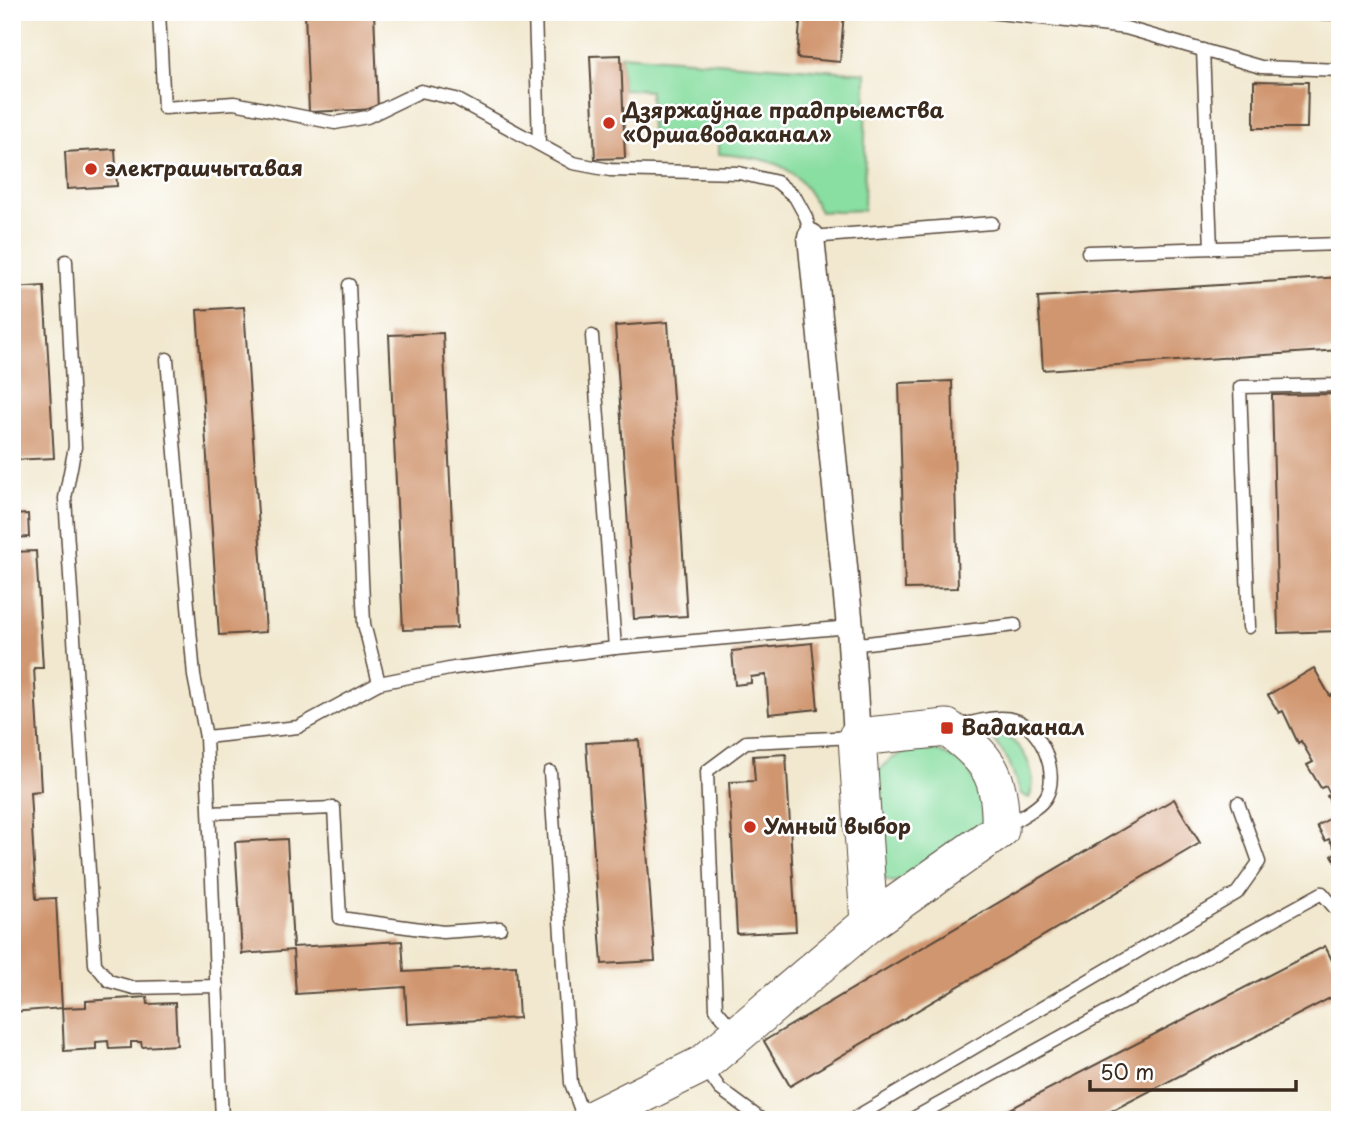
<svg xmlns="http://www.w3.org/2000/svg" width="1352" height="1132" viewBox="0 0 1352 1132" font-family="'Playpen Sans',sans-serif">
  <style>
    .green { fill: #89dea1; stroke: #628460; stroke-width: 2 }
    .building { fill: #d09670 }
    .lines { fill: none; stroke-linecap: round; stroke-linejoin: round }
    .lane-casing { stroke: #564639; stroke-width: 15 }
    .street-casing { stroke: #564639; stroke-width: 29 }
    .secondary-casing { stroke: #564639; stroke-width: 39 }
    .lane { stroke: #fff; stroke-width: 12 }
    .street { stroke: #fff; stroke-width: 26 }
    .secondary { stroke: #fff; stroke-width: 37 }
    .poi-dot { fill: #c8321e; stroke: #fff; stroke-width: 2.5 }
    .labels { text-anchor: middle; stroke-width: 5; stroke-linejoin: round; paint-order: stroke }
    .poi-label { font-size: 21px; font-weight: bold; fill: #3b2a1e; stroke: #fff; text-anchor: start }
  </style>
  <rect width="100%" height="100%" fill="#fff"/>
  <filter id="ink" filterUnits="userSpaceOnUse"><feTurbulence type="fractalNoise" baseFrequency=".0143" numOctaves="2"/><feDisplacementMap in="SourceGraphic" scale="14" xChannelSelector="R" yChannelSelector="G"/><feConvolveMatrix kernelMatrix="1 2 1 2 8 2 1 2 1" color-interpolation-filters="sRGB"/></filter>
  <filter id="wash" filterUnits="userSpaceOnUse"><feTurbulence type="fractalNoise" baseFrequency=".00686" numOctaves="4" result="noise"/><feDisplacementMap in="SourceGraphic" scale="28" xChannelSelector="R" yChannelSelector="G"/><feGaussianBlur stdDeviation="1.57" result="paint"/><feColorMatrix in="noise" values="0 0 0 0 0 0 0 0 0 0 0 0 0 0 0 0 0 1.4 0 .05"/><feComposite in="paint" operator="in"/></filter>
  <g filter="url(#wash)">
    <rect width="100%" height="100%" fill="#f1e8cf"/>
    <g class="green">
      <path d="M621,55L866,73L864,210L820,212C795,161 772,159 719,154V140L651,135L650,91L622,89Z"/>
      <path d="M995,734C1021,735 1041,776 1029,798L1021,794L1009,762L993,738Z"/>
      <path d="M915,747C959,751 987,778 982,823L904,879L893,882L884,879C881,853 864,792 879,771C887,759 903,753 915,747Z"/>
    </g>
    <g id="blocks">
      <g class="building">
        <path d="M305,12H374L378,109L309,112Z"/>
        <path d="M801,12H844L840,62L797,58Z"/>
        <path d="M1249,12H1340V20L1249,18Z"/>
        <path d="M621,55L625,158L595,159L590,56Z"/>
        <path d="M1254,81L1308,82L1307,128H1254Z"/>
        <path d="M115,149L117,186L67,189L65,152Z"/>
        <path d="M1340,277V350L1043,370L1038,297Z"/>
        <path d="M44,286L54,458L12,460V288Z"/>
        <path d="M244,307L266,632L219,635L197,310Z"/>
        <path d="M668,322L687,616L634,619L615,326Z"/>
        <path d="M443,333L457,628L403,630L389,335Z"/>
        <path d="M952,381L958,588L905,589L899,383Z"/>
        <path d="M1334,394L1339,631L1278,633L1272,395Z"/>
        <path d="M28,514L29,537L12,538V515Z"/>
        <path d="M36,551L43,668H34L41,791L30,792L36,899L56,898L62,1008L86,1007V1001L147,997L148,1004L175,1003L177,1045L142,1047L141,1042H131V1048L109,1049L108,1041L96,1042V1049L64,1051L62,1008L12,1012V552Z"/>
        <path d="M812,643L818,709L769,714L766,675L751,677V683L735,685L732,651Z"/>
        <path d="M1314,668L1330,696L1335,693L1340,701V869L1332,855L1337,852L1329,839L1325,841L1317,826L1337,814L1327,796L1330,794L1326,786L1321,788L1307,765L1313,762L1301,741L1298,743L1283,711L1279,713L1268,695Z"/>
        <path d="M639,740L655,961L602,964L586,743Z"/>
        <path d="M786,754L796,931L737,934L729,782L755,781L753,756Z"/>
        <path d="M1174,799L1200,843L790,1086L764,1041Z"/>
        <path d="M287,839L293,947L402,941L404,972L516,966L519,1018L407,1024L405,987L296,994L293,950L242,954L235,842Z"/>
        <path d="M1325,946L1340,976V993L1094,1120H989Z"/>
      </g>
    </g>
  </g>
  <g filter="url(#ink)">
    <use href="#blocks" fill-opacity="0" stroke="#564639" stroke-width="2"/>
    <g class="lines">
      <g class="lane-casing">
        <g id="lane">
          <path d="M159,12L164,108L234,103L335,123L367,117L421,91L456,99L573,163L610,170L739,173L777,182L795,197L806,217L811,237L992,223"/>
          <path d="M535,12L539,144"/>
          <path d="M989,12L1126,28L1261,67L1340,70"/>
          <path d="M1203,50L1211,248"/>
          <path d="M1088,252L1340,244"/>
          <path d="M66,261L75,447L65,498L95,964L109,981L134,988L217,986"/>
          <path d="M349,285L364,624L379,683"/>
          <path d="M592,336L615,648"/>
          <path d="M167,359L194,676L206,737"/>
          <path d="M1249,627L1240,387L1340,385"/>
          <path d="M851,645L1015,625"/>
          <path d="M956,726C974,723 997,714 1015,720C1041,727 1060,774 1046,797C1039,809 1018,818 1007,826"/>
          <path d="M550,772L571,1083L584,1119"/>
          <path d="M210,813L334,808L340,918L443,932L500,928"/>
          <path d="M735,1032L716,1009L707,771L746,742L855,737"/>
          <path d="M705,1068L720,1089L762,1120"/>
          <path d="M222,1120L206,737L298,727L379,683L454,668L615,648L850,627"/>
          <path d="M851,1120L1237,893L1259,862L1238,803"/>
          <path d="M910,1120L1322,893L1340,914"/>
        </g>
      </g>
      <g class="street-casing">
        <path id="street" d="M811,237L850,627L857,737"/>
      </g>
      <g class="secondary-casing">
        <path id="secondary" d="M590,1120L703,1064L869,923L1000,830C1002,777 989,758 947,728L857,737L869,923"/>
      </g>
      <use href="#lane" class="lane"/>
      <use href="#street" class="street"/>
      <use href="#secondary" class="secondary"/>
    </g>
  </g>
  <g class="poi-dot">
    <circle cx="609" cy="123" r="7"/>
    <circle cx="91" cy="169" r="7"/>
    <rect x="940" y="721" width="14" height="14" rx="3.5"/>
    <circle cx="750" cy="827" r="7"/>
  </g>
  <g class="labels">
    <g class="poi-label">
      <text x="623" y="118">Дзяржаўнае прадпрыемства<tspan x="623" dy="24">«Оршаводаканал»</tspan></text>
      <text x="105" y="176">электрашчытавая</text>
      <text x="961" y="735">Вадаканал</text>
      <text x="764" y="834">Умный выбор</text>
    </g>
  </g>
  <rect width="1352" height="1132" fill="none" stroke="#fff" stroke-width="42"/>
  <path d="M1090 1080v10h206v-10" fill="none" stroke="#3b2a1e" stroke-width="3.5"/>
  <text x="1100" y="1080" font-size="21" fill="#3b2a1e" stroke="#ffffff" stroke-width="5" paint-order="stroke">50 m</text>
</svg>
